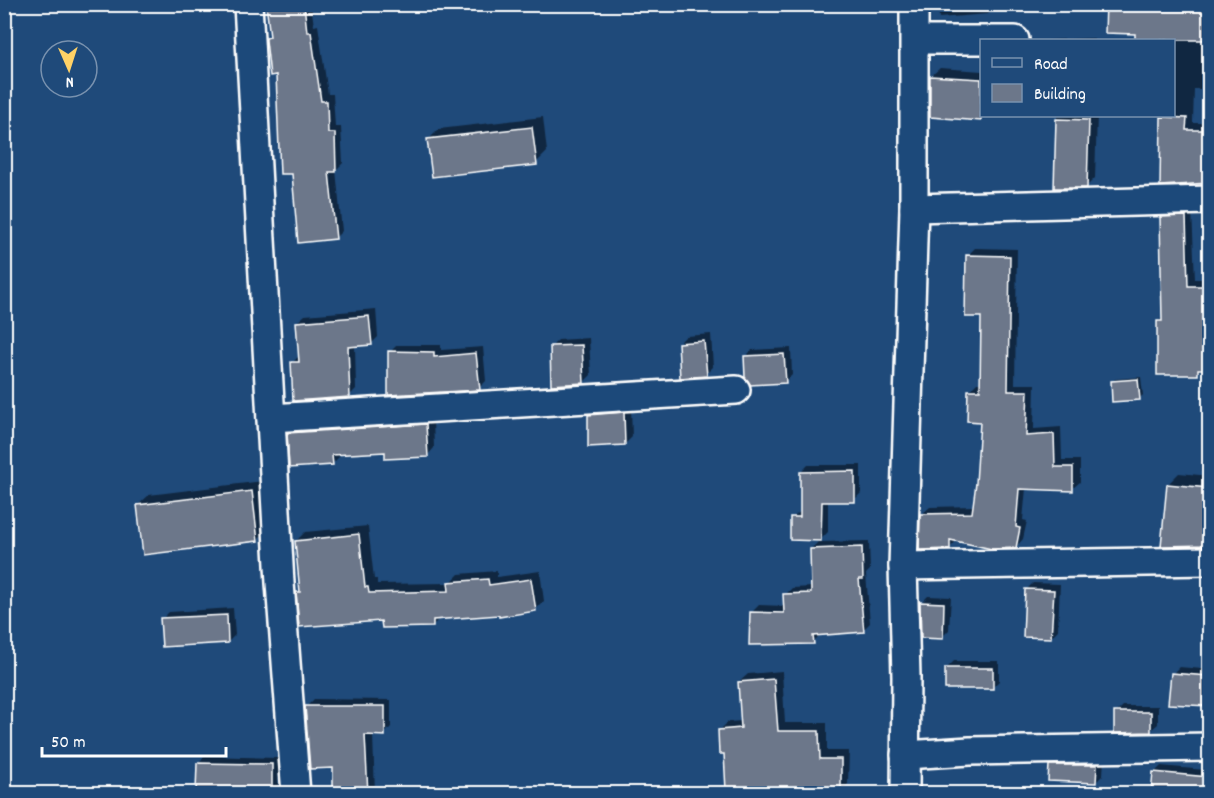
<svg xmlns="http://www.w3.org/2000/svg" width="1214" height="798" viewBox="0 0 1214 798" font-family="Dekko,sans-serif">
  <style>
    .shadow { fill: #0007 }
    .building { fill: #6c778a; stroke: #fff; stroke-width: 1.5 }
    .lines { fill: none; stroke-linecap: round; stroke-linejoin: round }
    .minor-casing { stroke: #fff; stroke-width: 32 }
    .minor { stroke: #1f4a7a; stroke-width: 27 }
  </style>
  <rect width="100%" height="100%" fill="#1f4a7a"/>
  <filter id="ink" filterUnits="userSpaceOnUse"><feTurbulence type="fractalNoise" baseFrequency=".0167" numOctaves="2"/><feDisplacementMap in="SourceGraphic" scale="12" xChannelSelector="R" yChannelSelector="G"/><feConvolveMatrix kernelMatrix="1 2 1 2 8 2 1 2 1" color-interpolation-filters="sRGB"/></filter>
  <g filter="url(#ink)">
    <g class="shadow">
      <path d="M267,4H311L314,26L318,25L328,94H333L335,127H341L343,163L336,170L342,231L335,238L293,172L278,74L267,38L271,34Z"/>
      <path d="M938,4H995V7L988,14L939,18Z"/>
      <path d="M1107,4H1210V89H1194L1193,123H1210V181L1161,184L1163,116H1174V40H1137V32Z"/>
      <path d="M1094,38V40H1048Z"/>
      <path d="M940,68L982,71V116H984L980,119L931,76Z"/>
      <path d="M1057,116H1097L1095,178L1087,186H1055Z"/>
      <path d="M543,117L547,152L536,163L428,140L439,129Z"/>
      <path d="M1192,210L1195,279H1210V368L1203,367L1197,373L1158,322L1164,316L1162,218L1168,211Z"/>
      <path d="M975,248L1017,249L1015,384H1035L1034,429L1061,427L1062,460H1080V482L1072,489L1026,488L1023,520L1027,521L1023,539L1016,547L957,540L950,548L922,514L930,507L974,506L981,420L969,391L977,383H982L983,315L967,256Z"/>
      <path d="M376,309L378,337L371,344L355,345L356,389L349,396L293,362L300,355L297,322L305,315Z"/>
      <path d="M711,334L713,367L706,374L679,343L686,336Z"/>
      <path d="M589,338L591,375L584,382L551,347L558,340Z"/>
      <path d="M397,345H441V350L483,347L486,381L479,388L390,352Z"/>
      <path d="M791,348L792,375L785,382L745,357L752,350Z"/>
      <path d="M1141,377L1143,395L1140,398L1112,382L1115,379Z"/>
      <path d="M631,406L632,437L625,444L589,415L596,408Z"/>
      <path d="M433,418L434,448L427,456L387,450L339,453V457L332,464L289,433L296,426Z"/>
      <path d="M1210,421V472H1201L1202,428Z"/>
      <path d="M4,447L12,449L4,467Z"/>
      <path d="M808,465H861V493L854,500H828V532L821,539L792,518L801,511V472Z"/>
      <path d="M1179,473L1210,476V542L1208,544L1168,484Z"/>
      <path d="M263,481L268,529L258,539L138,505L149,495Z"/>
      <path d="M368,526L374,579H377V584L450,583L459,574L497,571V577L540,571L544,601L535,610L440,618L433,625L383,620L298,592L301,589L296,541L305,532Z"/>
      <path d="M869,541L870,570L866,574L870,623L863,630L820,635L813,642L752,612L759,605L785,606V595L792,588L813,587L811,549L818,542Z"/>
      <path d="M1033,583L1060,584L1058,630L1051,637L1026,590Z"/>
      <path d="M928,596L951,597L949,630L942,637L921,603Z"/>
      <path d="M233,608L235,635L228,642L162,619L169,612Z"/>
      <path d="M1210,660V705L1170,702L1172,674L1179,667L1203,669Z"/>
      <path d="M954,661H999V681L992,688L947,668Z"/>
      <path d="M782,671L785,723H827V751H849L848,784L840,793L727,794L726,753L720,730L728,722L742,721L739,682L748,674Z"/>
      <path d="M314,699L391,700V727L384,734H373L375,794H335V766L307,706Z"/>
      <path d="M1123,706H1158V724L1150,731L1116,713Z"/>
      <path d="M205,756L279,758L278,785L271,792L263,794H197L198,763Z"/>
      <path d="M1104,758L1103,775L1096,782L1051,766L1058,759Z"/>
      <path d="M1210,765V794H1152L1154,773L1161,766L1205,770Z"/>
    </g>
    <g class="building">
      <path d="M266,4H304L307,32H311L321,101H327L328,133H335L336,172H329L336,239L298,243L292,174H280L276,75L270,76L266,40V38L270,37Z"/>
      <path d="M1106,4H1209V40H1135V34L1105,33Z"/>
      <path d="M930,76L981,79V121L930,117Z"/>
      <path d="M1161,117L1187,118L1186,130H1209V183L1160,186Z"/>
      <path d="M1056,119L1089,120L1087,188H1054Z"/>
      <path d="M532,127L537,165L432,177L427,139Z"/>
      <path d="M1186,216L1188,286H1209V369H1198V375H1157V321H1162L1160,217Z"/>
      <path d="M966,255L1010,256L1008,391H1028L1026,436L1054,434L1055,467H1073V491L1019,489L1016,527L1020,528L1016,548L992,549L950,540V549L919,550L920,514L972,513L976,483L980,422L967,421L968,390H980L981,317H965Z"/>
      <path d="M369,316L372,345L348,347L350,397L293,401L291,362H299L296,322Z"/>
      <path d="M704,341L707,376L680,378L678,343Z"/>
      <path d="M582,345L584,383L551,385L550,346Z"/>
      <path d="M388,351L434,352V357L476,353L480,390L388,395Z"/>
      <path d="M784,354L786,383L750,385L745,377L744,356Z"/>
      <path d="M1138,379L1140,400L1112,402L1111,381Z"/>
      <path d="M624,412L625,445L588,447V415Z"/>
      <path d="M426,424L428,457L385,459V452L332,455L333,465L289,468L287,433Z"/>
      <path d="M855,471V502H822L821,541L790,540V517H800V472Z"/>
      <path d="M1167,484L1209,488L1208,545L1161,546Z"/>
      <path d="M252,491L258,541L143,555L137,505Z"/>
      <path d="M359,534L365,587H368L369,593L449,591L448,582L488,579L489,585L531,579L536,611L499,617V615L433,620V627L382,628L381,621L299,627L296,592H300L295,541Z"/>
      <path d="M862,547L863,579H859L864,632L813,636L814,644L749,645L750,612L784,613L783,594L811,593L810,549Z"/>
      <path d="M1025,589L1054,590L1051,638L1023,637Z"/>
      <path d="M920,602L944,603L943,639L921,638Z"/>
      <path d="M227,615L228,643L162,647L160,618Z"/>
      <rect x="945" y="668" width="48" height="21"/>
      <path d="M1171,673L1209,676V706L1168,704Z"/>
      <path d="M774,679L778,731H819L820,759H841V794H783V788L726,790L724,754H719L718,730L741,728L738,682Z"/>
      <path d="M305,706H385V736L365,735L368,794H333V768L310,769Z"/>
      <path d="M1114,712H1151V732L1114,733Z"/>
      <path d="M197,763L272,764V794L196,792Z"/>
      <path d="M1049,765H1097L1096,783L1048,781Z"/>
      <path d="M1153,772L1209,777V794H1151Z"/>
    </g>
    <g class="lines">
      <g class="minor-casing">
        <g id="minor">
          <path d="M248,4L280,583L296,794"/>
          <path d="M915,40H1015"/>
          <path d="M914,208L1210,200"/>
          <path d="M271,418L736,390"/>
          <path d="M903,566L1210,561"/>
          <path d="M905,755L970,751L1210,747"/>
          <path d="M905,794L906,677L903,566L914,208V4"/>
        </g>
      </g>
      <use href="#minor" class="minor"/>
    </g>
  </g>
  <rect width="1214" height="798" fill="none" stroke="#1f4a7a" stroke-width="24"/>
  <rect x="12" y="12" width="1190" height="774" fill="none" stroke="#fff" stroke-width="2" filter="url(#ink)"/>
  <rect x="980" y="39" width="195" height="78" fill="#1f4a7a" stroke="#7992af" stroke-width="1.5"/>
  <rect x="992" y="58" width="30" height="9" fill="#1f4a7a" stroke="#7992af" stroke-width="1.5"/>
  <text x="1034" y="69" font-size="18" fill="#ffffff">Road</text>
  <rect x="992" y="84" width="30" height="18" fill="#6c778a" stroke="#7992af" stroke-width="1.5"/>
  <text x="1034" y="99" font-size="18" fill="#ffffff">Building</text>
  <g transform="translate(69 69) rotate(177)"><circle r="28" fill="#1f4a7a" stroke="#7992af" stroke-width="1.5"/>
  <path d="M0-4.5L10 22L0 15L-10 22Z" fill="#ffd166"/>
  <text y="-9" font-size="16" font-weight="bold" text-anchor="middle" fill="#ffffff">N</text>
  </g>
  <path d="M42 747v9h184v-9" fill="none" stroke="#ffffff" stroke-width="3"/>
  <text x="51" y="747" font-size="18" fill="#ffffff" stroke="#1f4a7a" stroke-width="4.5" paint-order="stroke">50 m</text>
</svg>
